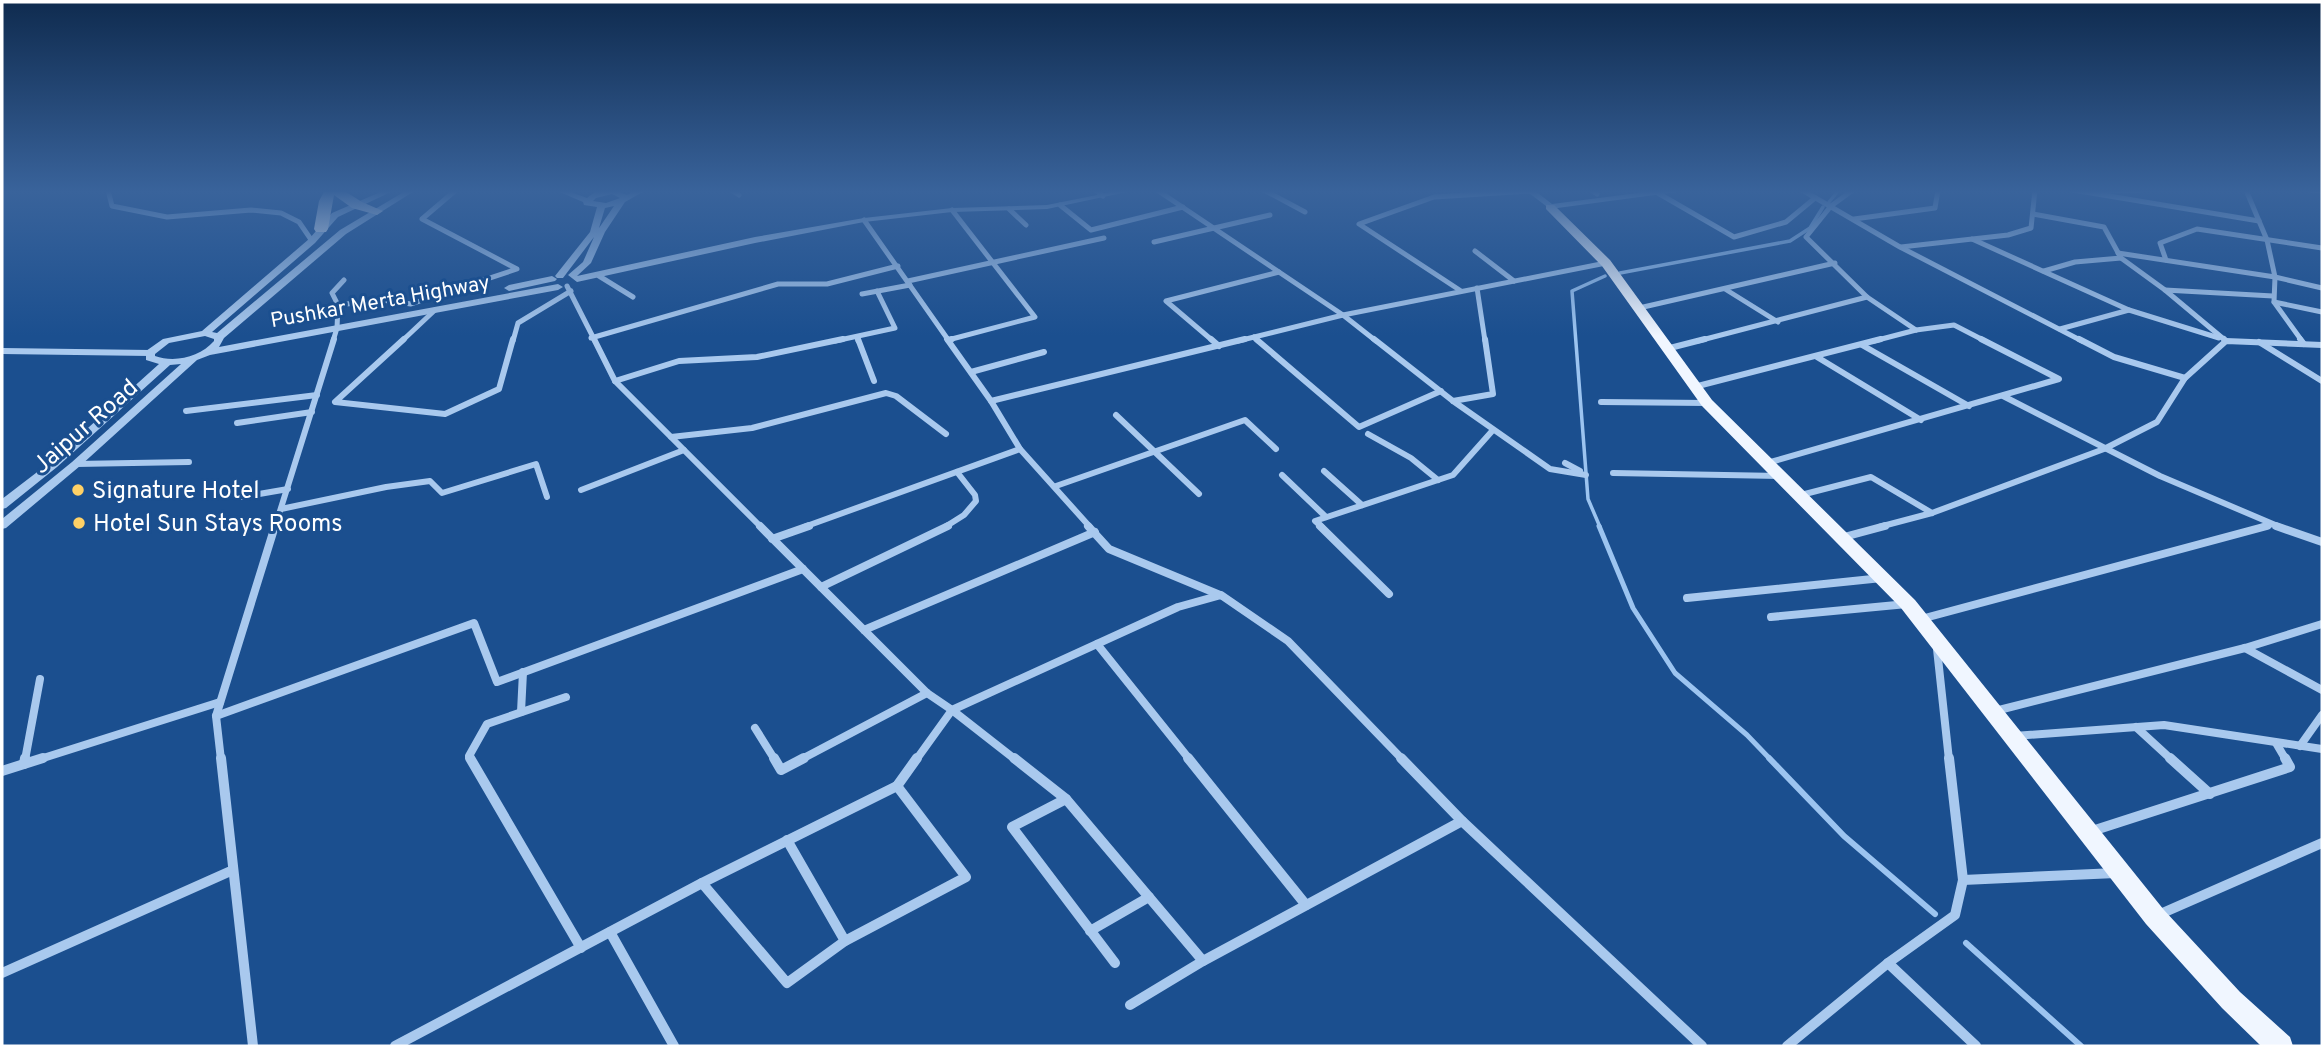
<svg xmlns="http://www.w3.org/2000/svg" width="2324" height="1048" viewBox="0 0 2324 1048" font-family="Overpass,sans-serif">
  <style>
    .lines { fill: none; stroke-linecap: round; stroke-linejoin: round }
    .stream-far2 { stroke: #9cc4f0; stroke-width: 3.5 }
    .stream-far1 { stroke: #9cc4f0; stroke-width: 5 }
    .stream { stroke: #9cc4f0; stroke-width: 6 }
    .minor-far3 { stroke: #a9c9ee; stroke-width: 5 }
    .minor-far2 { stroke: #a9c9ee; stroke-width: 6 }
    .minor-far1 { stroke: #a9c9ee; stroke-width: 8 }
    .minor { stroke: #a9c9ee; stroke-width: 10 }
    .tertiary { fill: #a9c9ee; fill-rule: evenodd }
    .primary { fill: #f0f6ff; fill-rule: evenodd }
    .trunk { fill: #f8faff; fill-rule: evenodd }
    .poi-dot { fill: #ffd166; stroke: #1b4f8f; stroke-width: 2.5 }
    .labels { text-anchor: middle; stroke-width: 6; stroke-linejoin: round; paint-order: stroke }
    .far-street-label { font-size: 21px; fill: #fff; stroke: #1b4f8f }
    .street-label { font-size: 24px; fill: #fff; stroke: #1b4f8f }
    .poi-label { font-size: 24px; fill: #fff; stroke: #1b4f8f; text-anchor: start }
  </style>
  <rect width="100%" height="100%" fill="#1b4f8f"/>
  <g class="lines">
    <g class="stream-far2">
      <path d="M1829,202L1839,190"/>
      <path d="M1620,273L1790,241L1810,228L1823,207"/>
      <path d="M1600,527L1588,499L1572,291L1605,276"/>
    </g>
    <path class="stream-far1" d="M1599,526L1633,608L1675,673L1747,735L1771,760"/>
    <g class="stream">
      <path d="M1769,758L1844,836L1935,914"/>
      <path d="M1966,943L2081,1046"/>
    </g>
    <g class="minor-far3">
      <path d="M108,190L112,206L167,217L251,210L281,213L299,222L312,241"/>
      <path d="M731,190L739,195"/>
      <path d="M1096,190L1103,196"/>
      <path d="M1157,190L1343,315L1376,341"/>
      <path d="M1264,190L1305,212"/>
      <path d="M1591,190L1597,194"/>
      <path d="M1802,190L1900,247L2082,341"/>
      <path d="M1853,190L1831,206L1806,237L1867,297L1916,330"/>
      <path d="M2073,190L2259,221"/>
      <path d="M2246,190L2267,240L2275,277L2274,302L2302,341"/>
      <path d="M2311,190L2322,191"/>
      <path d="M2102,191L2139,190"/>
      <path d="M1656,192L1734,237L1786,222L1815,198"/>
      <path d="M1060,205L1091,230L1183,207"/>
      <path d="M1009,209L1026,225"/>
      <path d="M2033,214L2104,227L2121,258L2165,290L2226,341"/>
      <path d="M1854,219L1935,208L1938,190"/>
      <path d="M864,220L949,341"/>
      <path d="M1972,239L2129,310L2060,329"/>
      <path d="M1154,242L1270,215"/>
      <path d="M1901,247L2008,235L2031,228L2035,190"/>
      <path d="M1475,251L1514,281"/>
      <path d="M2118,253L2275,277L2322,288"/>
      <path d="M2166,260L2160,243L2197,229L2322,248"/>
      <path d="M2044,271L2075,262L2121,258"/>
      <path d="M599,276L633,297"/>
      <path d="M344,280L332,293L338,305L382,300L411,304L517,269L422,219L456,190"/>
      <path d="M908,281L1104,238"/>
      <path d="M567,286L595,341"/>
      <path d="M1477,288L1485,341"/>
      <path d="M1725,289L1778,322"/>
      <path d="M2165,290L2273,296"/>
      <path d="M1461,291L1359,224L1434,197L1531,191"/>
      <path d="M862,294L910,285"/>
      <path d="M2274,302L2322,312"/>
      <path d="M1639,308L1835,263"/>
      <path d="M2129,310L2219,338"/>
      <path d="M857,337L858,341"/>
      <path d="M1254,337L1258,341"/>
      <path d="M591,338L778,284H827L898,266"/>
      <path d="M948,340L1035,317L952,210"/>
      <path d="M333,341L337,328L338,305"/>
      <path d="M402,341L435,310"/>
      <path d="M513,341L518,323L571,291"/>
      <path d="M835,341L895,328L877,291"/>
      <path d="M1213,341L1166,301L1279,272"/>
      <path d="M1238,341L1343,315L1606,263"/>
      <path d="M1698,341L1867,297"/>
      <path d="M1874,341L1916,330L1954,325L1985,341"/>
    </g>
    <g class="minor-far2">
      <path d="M404,339L335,402L445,414L499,389L513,339"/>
      <path d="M594,339L615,381L761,527"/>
      <path d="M858,339L874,381"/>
      <path d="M947,339L991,401L1020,449L1090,527"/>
      <path d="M1211,339L1219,346"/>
      <path d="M1256,339L1359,427L1441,391"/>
      <path d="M1374,339L1453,401L1550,469L1586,475"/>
      <path d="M2079,339L2114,357L2185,378"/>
      <path d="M2224,339L2226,341"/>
      <path d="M2300,339L2304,344"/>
      <path d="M948,340L952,339"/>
      <path d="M2259,342L2322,381"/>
      <path d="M1862,345L1969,406"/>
      <path d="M1666,349L1705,339"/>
      <path d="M2,351L150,353"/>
      <path d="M1817,357L1921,420"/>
      <path d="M971,372L1044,352"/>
      <path d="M615,381L679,361L757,357L843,339"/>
      <path d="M1694,387L1881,339"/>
      <path d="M2003,396L2160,476L2280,527"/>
      <path d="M991,401L1245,339"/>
      <path d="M1453,401L1493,394L1485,339"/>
      <path d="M1601,402L1707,403"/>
      <path d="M186,411L317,395"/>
      <path d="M1116,415L1199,494"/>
      <path d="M237,423L312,412"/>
      <path d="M1368,434L1411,458L1438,480"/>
      <path d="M671,437L752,428L886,393L896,396L946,434"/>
      <path d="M1565,463L1580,471"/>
      <path d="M1767,463L2059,379L1981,339"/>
      <path d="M76,464L189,462"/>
      <path d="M1324,471L1362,505"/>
      <path d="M1613,473L1780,476"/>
      <path d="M1282,475L1326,517"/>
      <path d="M1056,486L1245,420L1276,449"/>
      <path d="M581,490L684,450"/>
      <path d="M1801,495L1871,477L1932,513"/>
      <path d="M242,497L288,489"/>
      <path d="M281,509L386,487L430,481L442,493L536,464L547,497"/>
      <path d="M275,527L334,339"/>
      <path d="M804,527L1020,449"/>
      <path d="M945,527L964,515L976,501L975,495L957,472"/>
      <path d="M1322,527L1315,521L1453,475L1493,430"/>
      <path d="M1879,527L1932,513L2104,449L2157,422L2185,378L2226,341L2322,345"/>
      <path d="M2261,527L2270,525"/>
    </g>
    <g class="minor-far1">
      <path d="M760,526L927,693L952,710L1178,607L1221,595L1288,641L1403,760"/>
      <path d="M1088,526L1109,549L1220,595"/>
      <path d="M1320,526L1389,594"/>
      <path d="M2276,526L2322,542"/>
      <path d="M1844,537L1885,526"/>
      <path d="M772,539L809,526"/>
      <path d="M821,587L948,526"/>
      <path d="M1687,598L1882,578"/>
      <path d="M1771,617L1907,604"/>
      <path d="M1921,619L2267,526"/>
      <path d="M864,630L1095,532"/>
      <path d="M1097,644L1190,760"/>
      <path d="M2245,648L2322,690"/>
      <path d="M1937,649L1949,760"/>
      <path d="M1995,711L2245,648L2322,624"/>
      <path d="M521,712L523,672"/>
      <path d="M216,716L474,623L497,682L803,569"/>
      <path d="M2136,727L2172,760"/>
      <path d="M755,728L775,760"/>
      <path d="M2014,736L2164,725L2322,749"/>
      <path d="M2276,743L2286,760"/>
      <path d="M2300,746L2322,715"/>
      <path d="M25,760L40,679"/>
      <path d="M37,760L220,702"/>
      <path d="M221,760L216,716L275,526"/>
      <path d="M471,760L469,756L487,724L566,697"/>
      <path d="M800,760L927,693"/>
      <path d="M916,760L952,710L1016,760"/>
    </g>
    <g class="minor">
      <path d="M221,758L253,1046"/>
      <path d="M470,758L581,948"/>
      <path d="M774,758L781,770L804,758"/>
      <path d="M1014,758L1066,799L1203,961"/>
      <path d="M1188,758L1306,905"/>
      <path d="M1401,758L1462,821L1702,1046"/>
      <path d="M2170,758L2210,794"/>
      <path d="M24,764L25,758"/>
      <path d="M2,771L43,758"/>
      <path d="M1066,799L1012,827L1115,963"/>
      <path d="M2092,831L2290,767L2285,758"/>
      <path d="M787,840L845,941"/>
      <path d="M1963,880L2116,873"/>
      <path d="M702,883L787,983L845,941L966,877L897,786L917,758"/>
      <path d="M2158,915L2322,843"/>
      <path d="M1090,931L1149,897"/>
      <path d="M610,932L674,1046"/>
      <path d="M1888,963L1976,1046"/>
      <path d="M2,973L233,870"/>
      <path d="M1130,1005L1203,961L1462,821"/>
      <path d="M395,1046L702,883L897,786"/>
      <path d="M1787,1046L1888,963L1955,915L1963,880L1949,758"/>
    </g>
    <g class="tertiary">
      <path d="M385,190H395L338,217L315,243L212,332L217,333L340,230L407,190H416L346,234L224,338L219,347L558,284L563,287L558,290L210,355L197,360L80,466L6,528L2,529V519L72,462L181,364L170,365L57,467L6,508L2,509V499L49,463L159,364L146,360V351L163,339L202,331L309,239L332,213ZM205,336L214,339V341C200,357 175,363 155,356V354L169,343Z"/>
      <path d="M555,190H565L587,198C597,188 615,189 627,195L636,190H646L625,202L605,232L591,263L577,276L755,237L864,218L952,208L1047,205L1122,190H1136L1047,209L952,212L864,222L755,243L577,282L568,275L583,262L594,237L563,278H557L555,276L590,232L597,207L584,205L583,202ZM612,194L620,198L606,203L593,201L596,198ZM614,206L599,228L605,208Z"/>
      <path d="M1525,190H1534L1552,204L1661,190H1681L1677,192L1550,209Z"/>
      <path d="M552,276L557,279L555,281L509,291L504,288L509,285Z"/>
    </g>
    <path class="primary" d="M1546,205H1554L1610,260L1712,400L1915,600L2164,910L2240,992L2290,1037L2293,1046H2261L2222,1008L2146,924L1901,608L1702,406L1602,266L1546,209Z"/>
    <path class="trunk" d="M325,190H343L362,202L383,211L377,215L352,208L334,195L328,229L326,232H316L314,229L319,201Z"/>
  </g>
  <linearGradient id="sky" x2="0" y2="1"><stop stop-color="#0f2b4f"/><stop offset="0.57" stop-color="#39639b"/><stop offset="1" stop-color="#39639b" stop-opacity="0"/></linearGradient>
  <rect width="2324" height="336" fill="url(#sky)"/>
  <g class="poi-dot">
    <circle cx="78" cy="490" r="7"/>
    <circle cx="79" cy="523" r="7"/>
  </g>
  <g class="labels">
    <g class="far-street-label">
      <text transform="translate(380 301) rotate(-10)" y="7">Pushkar Merta Highway</text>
    </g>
    <g class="street-label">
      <text transform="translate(85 426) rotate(-41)" y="8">Jaipur Road</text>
    </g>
    <g class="poi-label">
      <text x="92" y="498">Signature Hotel</text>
      <text x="93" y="531">Hotel Sun Stays Rooms</text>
    </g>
  </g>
  <rect width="2324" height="1048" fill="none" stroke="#ffffff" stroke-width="7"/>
</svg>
